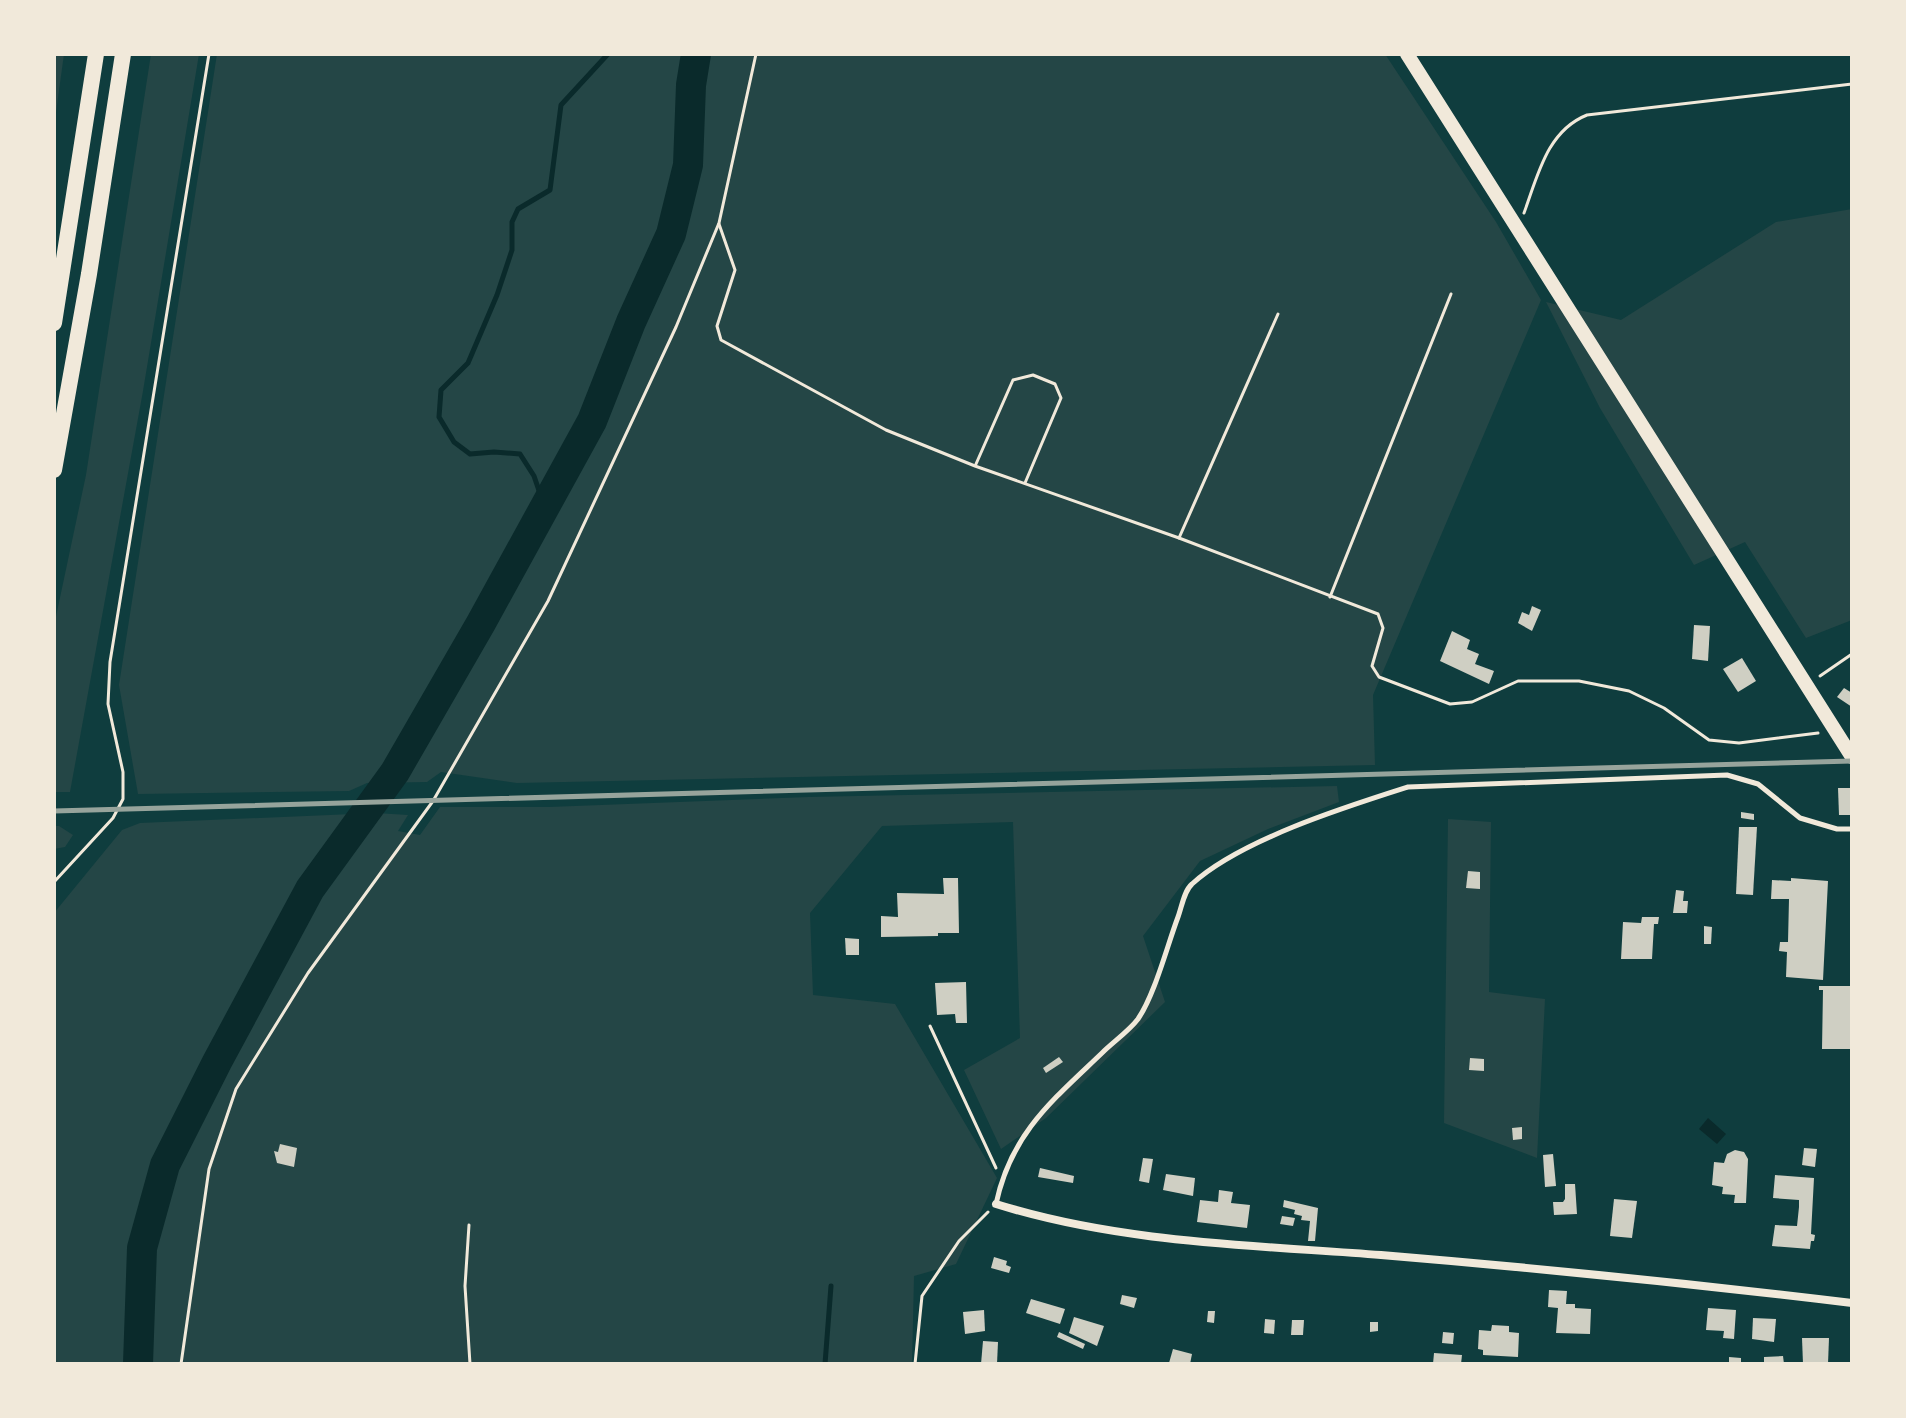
<svg xmlns="http://www.w3.org/2000/svg" width="1906" height="1418" viewBox="0 0 1906 1418" font-family="Arial,sans-serif">
  <style>
    .green { fill: #244646 }
    .water { fill: #0a2a2b }
    .lines { fill: none; stroke-linecap: round; stroke-linejoin: round }
    .stream { stroke: #0a2a2b; stroke-width: 5 }
    .river { stroke: #0a2a2b; stroke-width: 30 }
    .building { fill: #cfcfc3 }
    .path { stroke: #f1e9da; stroke-width: 3 }
    .service { stroke: #f1e9da; stroke-width: 5 }
    .minor { stroke: #f1e9da; stroke-width: 8 }
    .secondary { stroke: #f1e9da; stroke-width: 14 }
    .motorway { stroke: #f1e9da; stroke-width: 16 }
    .rail { stroke: #97a49c; stroke-width: 5 }
  </style>
  <rect width="100%" height="100%" fill="#0f3d3e"/>
  <g class="green">
    <path d="M54,54H64L54,127Z"/>
    <path d="M151,54H199L143,391L70,792H54V626L86,475Z"/>
    <path d="M217,54H1385L1496,222L1541,300L1373,695L1375,765L517,783L441,772L427,782L367,783L349,791L138,794L119,685Z"/>
    <path d="M1852,209V620L1806,638L1745,542L1694,565L1600,408L1546,302L1621,320L1776,222Z"/>
    <path d="M1337,786L1339,802L1268,829L1200,861L1143,936L1165,1002L1046,1118L1001,1149L964,1070L1020,1038L1013,822L882,826L810,913L813,995L895,1004L997,1178L956,1264L914,1276L912,1364H54V913L122,830L140,823L376,813L408,815L398,831L420,835L440,807H549L809,797Z"/>
    <path d="M1448,819L1491,822L1489,992L1545,999L1537,1158L1444,1123Z"/>
    <path d="M54,826H59L73,835L65,847L54,849Z"/>
  </g>
  <path class="water" d="M1708,1118L1726,1134L1717,1144L1699,1129Z"/>
  <g class="lines">
    <g class="stream">
      <path d="M545,508L534,476L520,454L494,452L470,454L454,442L439,417L441,390L468,363L497,295L512,250V222L518,209L550,190L561,105L608,54"/>
      <path d="M825,1364L831,1286"/>
    </g>
    <path class="river" d="M138,1364L142,1248L165,1165L217,1062L310,889L395,772L481,623L592,421L631,322L671,234L688,165L691,85L696,54"/>
  </g>
  <g class="building">
    <path d="M1532,606L1541,610L1532,631L1518,623L1522,612L1529,615Z"/>
    <path d="M1694,625L1710,626L1708,661L1692,659Z"/>
    <path d="M1452,631L1470,640L1467,649L1479,654L1475,664L1494,671L1489,684L1440,661Z"/>
    <path d="M1742,658L1756,681L1738,692L1723,669Z"/>
    <path d="M1844,688L1852,693V707L1837,697Z"/>
    <path d="M1838,788H1851L1852,815H1839Z"/>
    <path d="M1741,812L1754,814V820L1741,818Z"/>
    <path d="M1739,827H1757L1753,895L1736,894Z"/>
    <path d="M1468,871L1480,872V889L1466,888Z"/>
    <path d="M943,878H958L959,933H938V936L881,937V916L898,917L897,893L944,894Z"/>
    <path d="M1791,878L1828,881L1823,980L1786,977L1787,952L1779,951L1780,942H1788L1789,899H1771L1772,880L1791,881Z"/>
    <path d="M1676,890L1684,891L1683,901H1688L1687,913H1673Z"/>
    <path d="M1642,917H1659L1658,924H1654L1652,959H1621L1623,922L1641,923Z"/>
    <path d="M1704,926L1712,927L1711,944H1704Z"/>
    <path d="M845,938L859,939V955H846Z"/>
    <path d="M966,982L967,1023H956L955,1014L937,1015L935,983Z"/>
    <path d="M1819,986H1852V1049H1822L1823,990H1819Z"/>
    <path d="M1059,1057L1063,1062L1046,1073L1043,1068Z"/>
    <path d="M1470,1058L1484,1059V1071L1469,1070Z"/>
    <path d="M1522,1127V1139L1513,1140L1512,1128Z"/>
    <path d="M280,1144L297,1148L294,1167L277,1163L274,1151L278,1152Z"/>
    <path d="M1804,1148L1817,1149L1815,1167L1802,1165Z"/>
    <path d="M1735,1150L1744,1152L1748,1159L1746,1203H1734L1735,1195L1722,1194L1723,1187L1712,1185L1714,1162L1724,1163L1727,1154Z"/>
    <path d="M1553,1154L1556,1186L1545,1187L1543,1155Z"/>
    <path d="M1143,1158L1153,1159L1149,1183L1139,1181Z"/>
    <path d="M1040,1168L1074,1176L1073,1183L1038,1177Z"/>
    <path d="M1166,1174L1195,1178L1193,1196L1163,1190Z"/>
    <path d="M1775,1175L1814,1178L1811,1234L1815,1235L1814,1241H1811L1810,1249L1772,1246L1775,1225L1797,1226L1799,1207V1200L1773,1198Z"/>
    <path d="M1565,1184H1575L1577,1214L1554,1215L1553,1202H1563L1565,1199Z"/>
    <path d="M1219,1190L1233,1192L1231,1203L1250,1205L1247,1228L1197,1222L1200,1200L1218,1202Z"/>
    <path d="M1614,1199L1637,1201L1632,1238L1610,1236Z"/>
    <path d="M1284,1200L1318,1208L1315,1241H1308L1310,1221L1301,1220L1302,1216L1294,1214L1295,1210L1283,1207Z"/>
    <path d="M1282,1216L1295,1218L1293,1226L1280,1224Z"/>
    <path d="M994,1257L1007,1261L1006,1265L1011,1267L1009,1273L991,1268Z"/>
    <path d="M1549,1290L1567,1291L1566,1304H1575V1308L1591,1309L1590,1334L1556,1333L1558,1308L1548,1307Z"/>
    <path d="M1122,1295L1137,1298L1134,1308L1120,1304Z"/>
    <path d="M1031,1299L1065,1309L1060,1324L1026,1313Z"/>
    <path d="M1708,1308L1736,1310L1734,1339L1723,1338L1724,1331L1706,1330Z"/>
    <path d="M984,1310L985,1331L965,1334L963,1312Z"/>
    <path d="M1208,1311H1215L1214,1323L1207,1322Z"/>
    <path d="M1074,1317L1104,1326L1097,1346L1069,1333Z"/>
    <path d="M1753,1318L1776,1319L1774,1342L1752,1339Z"/>
    <path d="M1265,1319L1275,1320L1274,1334L1264,1333Z"/>
    <path d="M1292,1320H1304L1303,1335H1291Z"/>
    <path d="M1370,1322H1378V1331L1370,1332Z"/>
    <path d="M1492,1325L1509,1326V1332L1519,1333L1518,1357L1483,1355V1350L1478,1349L1479,1330L1491,1331Z"/>
    <path d="M1059,1332L1085,1344L1083,1349L1057,1337Z"/>
    <path d="M1443,1332L1454,1333L1453,1344L1442,1343Z"/>
    <path d="M1802,1338H1829L1828,1364H1803Z"/>
    <path d="M983,1341L998,1342L997,1364H981Z"/>
    <path d="M1173,1349L1192,1354L1190,1364L1169,1363Z"/>
    <path d="M1434,1353L1462,1355L1461,1364H1433Z"/>
    <path d="M1783,1356L1784,1364H1764V1357Z"/>
    <path d="M1729,1357L1741,1358V1364H1729Z"/>
  </g>
  <g class="lines">
    <g class="path">
      <path d="M1524,213C1538,175 1547,131 1587,115L1852,84"/>
      <path d="M719,224L735,270L717,326L721,340L886,430L975,466L1179,538L1378,614L1383,628L1372,666L1379,677L1450,704L1472,702L1518,681H1579L1629,691L1664,708L1709,740L1739,743L1818,733"/>
      <path d="M976,464L1013,380L1033,375L1055,384L1061,398L1025,483"/>
      <path d="M1179,538L1278,314"/>
      <path d="M1330,597L1451,294"/>
      <path d="M1820,676L1852,654"/>
      <path d="M54,882L113,818L123,799V772L108,704L110,662L209,54"/>
      <path d="M930,1026L996,1168"/>
      <path d="M469,1225L465,1286L470,1364"/>
      <path d="M181,1364L209,1169L236,1089L308,973L433,801L548,601L676,327L719,223L756,54"/>
      <path d="M915,1364L922,1296L959,1241L988,1212"/>
    </g>
    <path class="service" d="M996,1204C1011,1133 1053,1100 1102,1053C1113,1042 1129,1031 1138,1019C1155,994 1167,946 1178,917C1182,906 1184,891 1192,884C1240,840 1345,807 1408,787L1727,775L1758,784L1800,818L1837,829H1852"/>
    <path class="minor" d="M996,1204C1120,1243 1252,1245 1381,1255C1538,1268 1695,1284 1852,1303"/>
    <path class="secondary" d="M1407,54L1852,757"/>
    <g class="motorway">
      <path d="M54,323L96,54"/>
      <path d="M54,470L89,274L123,54"/>
    </g>
    <path class="rail" d="M54,811L1852,761"/>
  </g>
  <rect width="1906" height="1418" fill="none" stroke="#f1e9da" stroke-width="112"/>
</svg>
